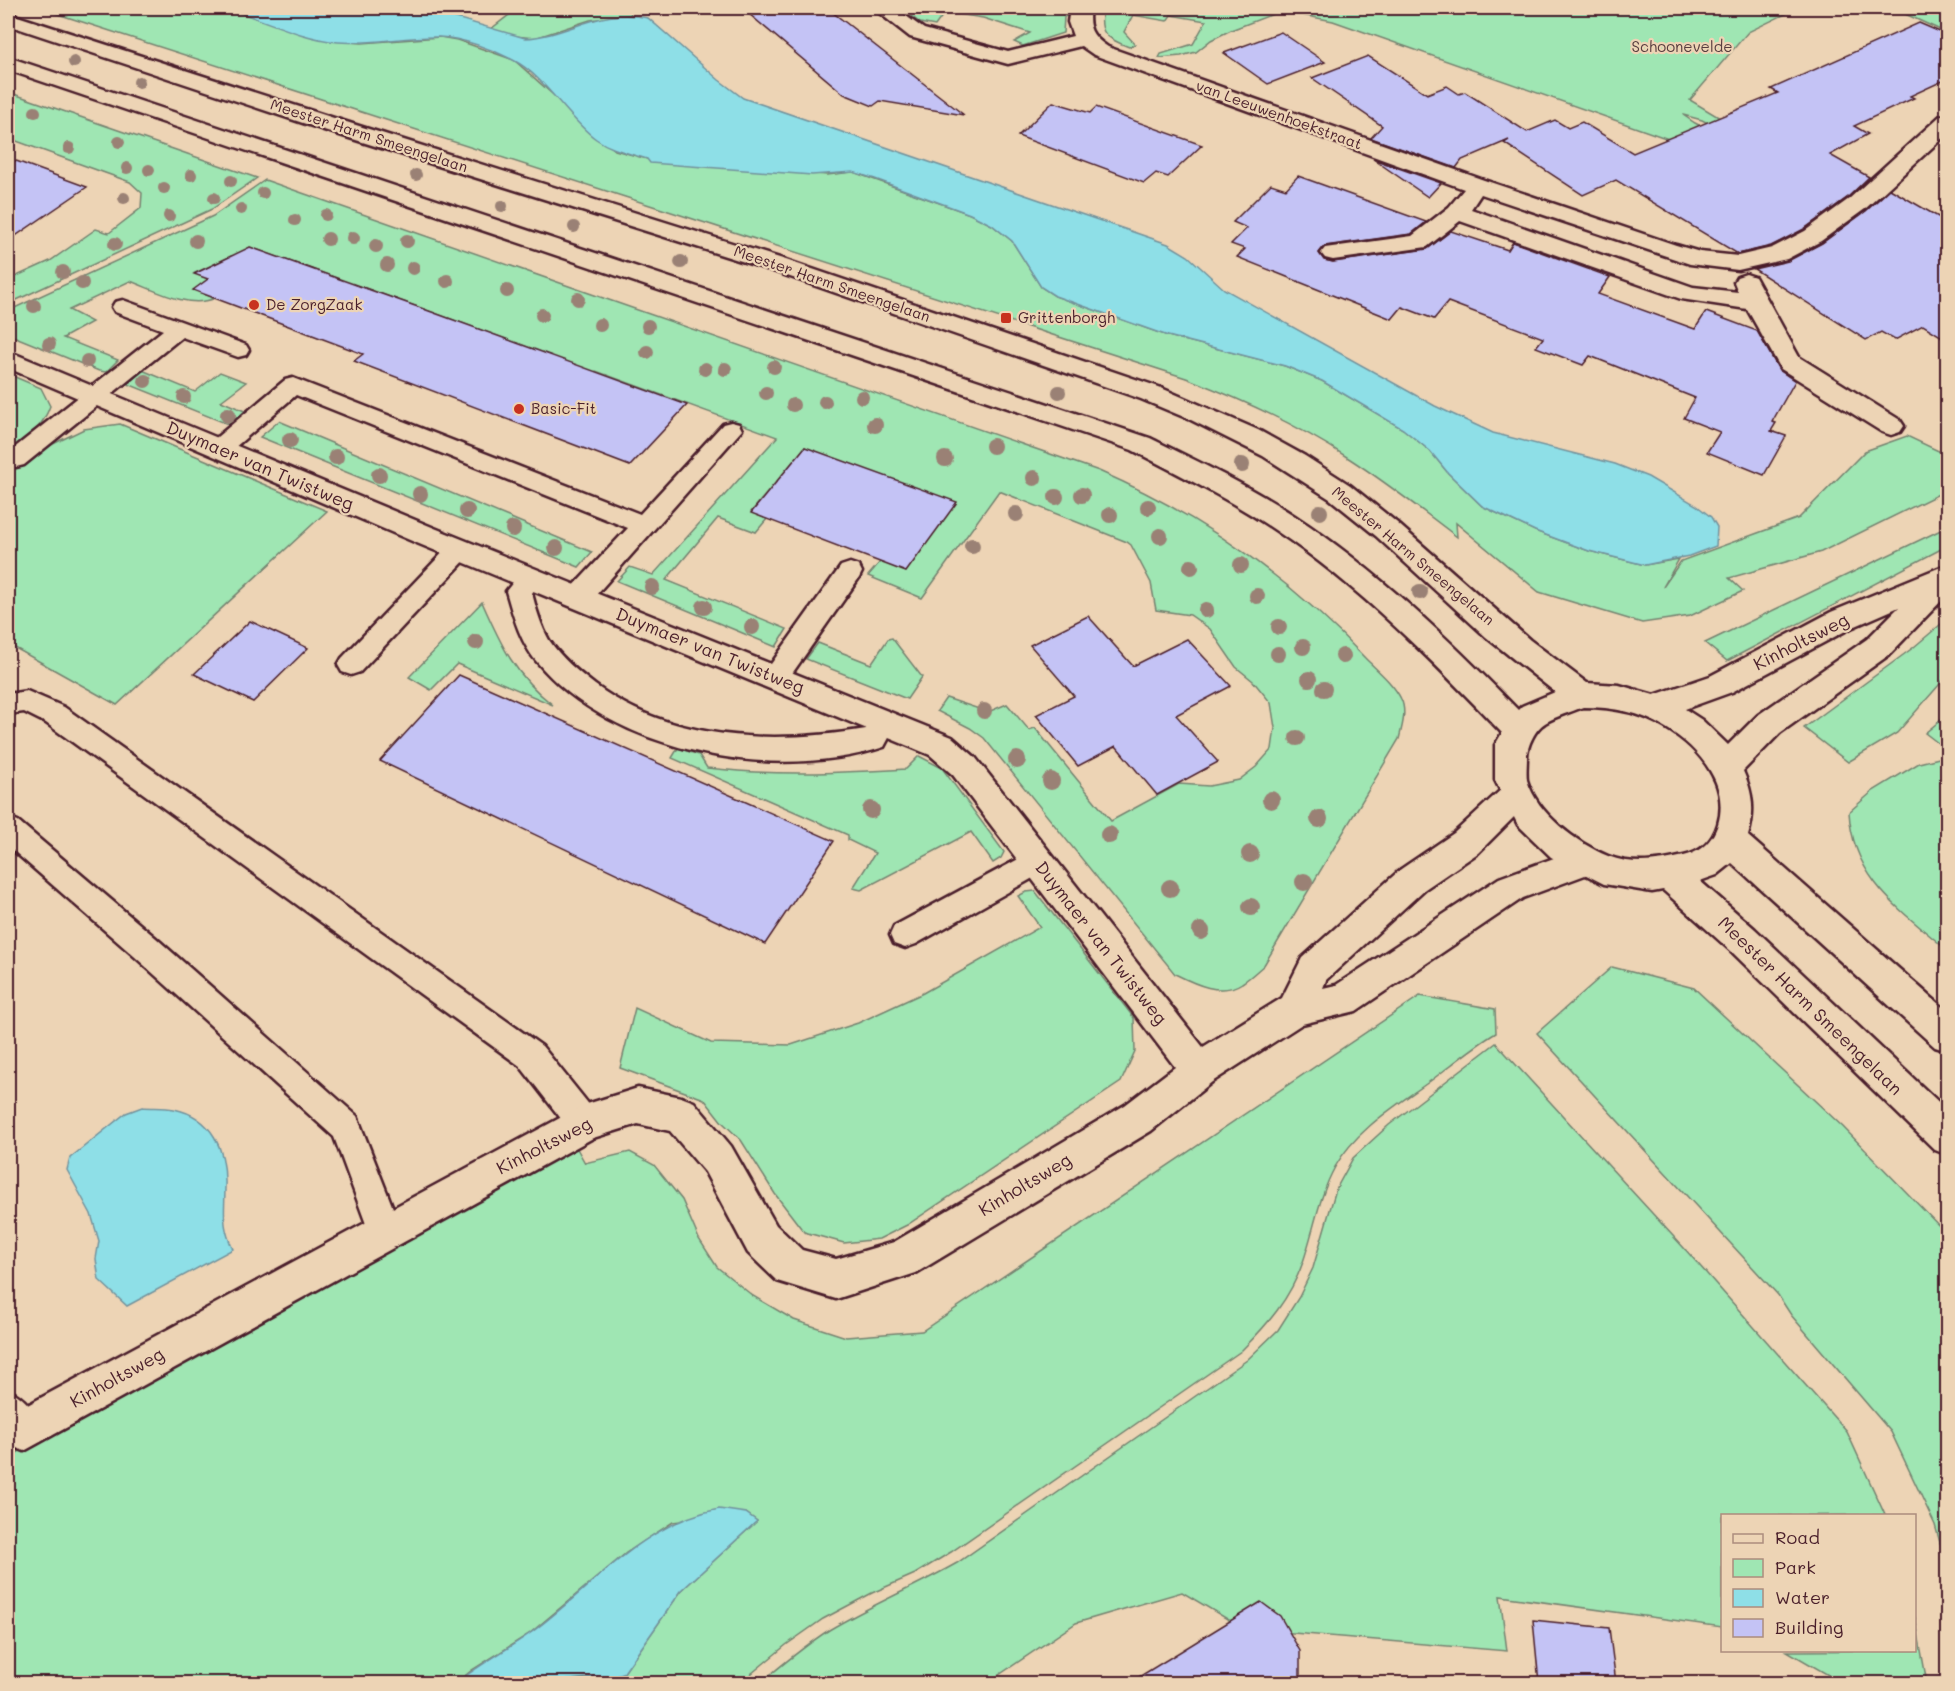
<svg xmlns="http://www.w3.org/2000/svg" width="1955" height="1691" viewBox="0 0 1955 1691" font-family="Mali,sans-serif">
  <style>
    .green { fill: #9fe6b3; stroke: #74826f; stroke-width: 1.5 }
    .water { fill: #8edfe7; stroke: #73929c; stroke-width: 1.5 }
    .building { fill: #c4c3f5; stroke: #4a1f2b; stroke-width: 1.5 }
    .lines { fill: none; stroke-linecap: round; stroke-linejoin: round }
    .lane-casing { stroke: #4a1f2b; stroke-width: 5 }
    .street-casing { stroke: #4a1f2b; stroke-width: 5 }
    .secondary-casing { stroke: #4a1f2b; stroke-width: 5 }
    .lane { fill: #edd4b5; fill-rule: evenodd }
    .street { fill: #edd4b5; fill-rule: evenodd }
    .secondary { fill: #edd4b5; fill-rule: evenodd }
    .tree { fill: #9a8174 }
    .poi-dot { fill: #c8321e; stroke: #edd4b5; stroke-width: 2 }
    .labels { text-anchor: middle; stroke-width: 4.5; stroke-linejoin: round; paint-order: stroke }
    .far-park-label { font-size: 15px; fill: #573d3f; stroke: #edd4b5 }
    .far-street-label { font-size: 15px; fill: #4a1f2b; stroke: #edd4b5 }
    .far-poi-label { font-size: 15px; fill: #4a1f2b; stroke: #edd4b5; text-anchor: start }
    .street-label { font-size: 18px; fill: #4a1f2b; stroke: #edd4b5 }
  </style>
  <rect width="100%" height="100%" fill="#edd4b5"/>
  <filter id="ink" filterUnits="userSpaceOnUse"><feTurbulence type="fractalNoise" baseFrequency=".0167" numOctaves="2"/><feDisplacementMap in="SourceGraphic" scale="12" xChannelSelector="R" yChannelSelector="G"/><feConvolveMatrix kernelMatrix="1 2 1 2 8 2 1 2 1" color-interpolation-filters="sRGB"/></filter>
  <g filter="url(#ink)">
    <g class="green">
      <path d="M39,8H224L336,41L362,43L440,37L457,40L514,60L615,150L647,159L827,175L853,172L970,214L992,225L1012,241L1041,287L1055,296L1168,336L1285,366L1322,381L1403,429L1430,451L1448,473L1482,506L1535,531L1589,551L1645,565L1679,559L1663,587L1681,561L1799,518L1865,451L1907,436L1947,455V490L1821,552L1729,578L1743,591L1690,616L1642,623L1539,592L1456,523L1457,537C1422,510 1387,483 1350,459C1299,425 1243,400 1186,378Z"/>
      <path d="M518,8H633L630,15L590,20L535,38L514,36L491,29Z"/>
      <path d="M901,8H1073L1072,14L1064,17L1063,33L1023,46L1014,42L1030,33L983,18L945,12L935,26L920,23Z"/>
      <path d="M1103,8H1798L1748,32L1690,100L1817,176L1808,175L1702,120L1683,115L1695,123L1830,194L1828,195L1333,21L1281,11L1231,30L1211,40L1196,52L1181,56L1159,58L1161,54L1193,44L1206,21L1171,15L1167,21L1133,15L1124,32L1135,44L1129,47C1105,38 1098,33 1103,8Z"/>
      <path d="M1892,8H1947V33Z"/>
      <path d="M8,92L257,178L212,209L8,304V280L50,261L96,229L109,233L141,208L142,193L130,182L8,138Z"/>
      <path d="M265,180L1099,471C1200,515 1290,578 1365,658C1377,670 1394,684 1401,699C1407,711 1402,727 1399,739L1264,965C1257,971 1250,978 1242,983C1221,997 1195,984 1175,974L984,738L970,728L937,711L946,698L988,712L1007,704L1029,730L1035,728L1111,821L1179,784L1209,786L1239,780L1256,767L1272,749L1275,728L1271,703L1253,681L1236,667L1210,629L1190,615L1156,610L1151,583L1131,545L1127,542L999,491L922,598L868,576L880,562L805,447L751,512L767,519L756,532L718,518L666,580L787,629L776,647L617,581L630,567L653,575L777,437L596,371L586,381L542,352L363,287L308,333L336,278L250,247L236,257L231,256L195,273L208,279L194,290L215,298C189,310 155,290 130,281L69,310L92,322L63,338L118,360L106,372L99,371L8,334V311L213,216Z"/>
      <path d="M142,370L195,392L220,372L246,382L221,401L247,412L230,425L128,384Z"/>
      <path d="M8,374L41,388L50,406C42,429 25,441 8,456Z"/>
      <path d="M279,421L592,552L579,567L260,437Z"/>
      <path d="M120,424L327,511L117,705L8,644V458L24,464L51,445L84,429Z"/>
      <path d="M1947,527V546L1727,661L1705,643Z"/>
      <path d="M482,602C501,645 515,676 553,705L457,664L431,690L409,677Z"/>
      <path d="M1947,619V676L1897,733L1848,762L1804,728L1914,647Z"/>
      <path d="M892,638L922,677L907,699L806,659L818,643L871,664L888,639Z"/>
      <path d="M1947,715V741L1938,743L1925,733Z"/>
      <path d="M678,748L699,755L707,768C776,776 837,773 906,769L919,756L942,768L1004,852L1001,858L993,863L971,832L861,890L853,888L875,853L848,840V835L672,758Z"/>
      <path d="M1947,756H1948L1947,950C1901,910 1853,880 1849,812L1873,791L1919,763Z"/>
      <path d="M1035,891L1134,1018L1135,1051L1121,1082L907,1225L879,1239L844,1243L804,1232L775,1194L741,1140L722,1122L704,1099L620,1068L635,1008L711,1043L791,1045L858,1023L923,993L1040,927L1018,896L1026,892Z"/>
      <path d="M1612,967L1694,988L1843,1127L1947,1234V1567L1935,1525L1891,1432L1791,1315L1778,1295L1537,1033Z"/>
      <path d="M1420,996L1495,1009L1496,1033C1474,1046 1454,1063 1433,1079C1399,1104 1356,1129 1335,1167C1319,1196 1314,1230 1303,1262C1290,1299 1268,1324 1241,1351L951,1552L915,1574L872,1593L823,1619L786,1645L740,1683H547C571,1679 602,1681 623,1674L681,1591L757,1521L746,1513L673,1522L626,1553L529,1634L472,1670L456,1683H8V1458L152,1375L575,1145L585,1163L630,1152L654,1165L682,1200L699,1239L717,1267L753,1296L794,1320L846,1337L922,1331Z"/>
      <path d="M1496,1043L1684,1248L1847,1432L1885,1515L1722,1516V1627L1500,1596L1507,1651L1244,1629L1182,1592L1076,1623L987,1683L759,1684C782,1665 804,1646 829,1630C871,1605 915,1587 957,1563L1247,1360L1278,1330L1299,1297L1313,1268L1336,1189L1353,1158L1389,1125Z"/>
      <path d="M1915,1617L1927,1683H1842L1787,1651L1914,1650Z"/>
    </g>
    <g class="water">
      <path d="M224,8H422L525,38C569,36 601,6 648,18L719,80L743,98L1168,244L1188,256L1224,289L1435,406L1493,433L1615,464L1648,477L1696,505L1711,517L1717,527L1716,546L1689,556L1645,565L1589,551L1535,531L1482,506L1448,473L1430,451L1403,429L1322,381L1285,366L1168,336L1055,296L1041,287L1012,241L992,225L970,214L875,179L853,172L812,175L650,163L647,159C629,153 611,150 596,139C567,118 545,76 513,60C492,49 462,38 439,37C405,36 372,45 338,42C298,38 262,18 224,8Z"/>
      <path d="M142,1107C152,1108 164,1107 174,1109C213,1117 226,1150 225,1186C225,1212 221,1225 233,1249L127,1306L99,1280L96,1259L99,1241L91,1214L67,1170L70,1158L126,1113Z"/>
      <path d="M719,1509L746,1513L757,1521L681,1591L623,1674L610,1678L594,1677L547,1683H456C479,1665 505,1651 529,1634C590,1590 641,1523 719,1509Z"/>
    </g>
    <g class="building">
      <path d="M742,8H827L964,115L880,101L873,106L844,94Z"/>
      <path d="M1919,23L1947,35V79L1910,96L1914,98L1854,126L1868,134L1830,155L1869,177L1848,197L1804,229L1771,246L1738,254L1616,180L1583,195L1504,143L1509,140L1462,160L1456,168L1371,138L1382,126L1312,78L1368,56L1427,94L1447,86L1459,94L1465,92L1527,132L1555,120L1568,128L1582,122L1633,153L1778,93L1771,89Z"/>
      <path d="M1281,32L1325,62L1268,84L1224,53Z"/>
      <path d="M1053,102L1090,113L1096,107L1202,145L1168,177L1156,173L1144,183L1018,136Z"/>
      <path d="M8,158L87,187L8,241Z"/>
      <path d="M1373,159L1441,183L1428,197Z"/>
      <path d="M1298,176L1426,222L1411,234L1325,246L1319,253L1324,260L1333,262L1427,249L1451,231L1508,250L1513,242L1610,277L1598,294L1695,329L1706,312L1757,331L1779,370L1795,381L1772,422L1776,423L1771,431L1786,436L1764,475L1707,452L1720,432L1684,418L1695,398L1590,356L1583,365L1536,347L1543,338L1448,302L1434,319L1402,307L1392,319L1237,257L1245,249L1231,244L1247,228L1233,222L1271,184L1286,189Z"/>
      <path d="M1890,189L1947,222V340L1923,325L1895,340L1881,332L1866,340L1754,269L1788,261L1822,243L1866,211Z"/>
      <path d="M250,247L418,307L687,405L630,466L354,361L363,354L193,290L208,279L194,274Z"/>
      <path d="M805,447L957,502L906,572L751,513Z"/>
      <path d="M1088,616L1133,666L1187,639L1231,686L1176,715L1218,762L1157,795L1116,746L1078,766L1036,715L1074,696L1030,645Z"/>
      <path d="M250,621L308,648L253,702L194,674Z"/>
      <path d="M459,675L834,841L765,944L380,761Z"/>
      <path d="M1261,1602L1280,1616L1300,1651V1683H1129Z"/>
      <path d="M1533,1620L1609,1628L1616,1683H1539Z"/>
    </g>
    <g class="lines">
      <g class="lane-casing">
        <g id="lane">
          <path d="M123,300L246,345L249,350L246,355L238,357L182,337L24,465L16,467L8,465V453L163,330L115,312L112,307L115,302Z"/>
          <path d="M293,378L640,514L723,424L731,422L739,424L742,430L587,605L578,607L569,605L565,598L569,591L628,528L296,395L227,454L219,456L211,454L207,448L211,442L285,380Z"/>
          <path d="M461,540L470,543L473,549L470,555L360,672L351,675L342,672L338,665L342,658L452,543Z"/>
          <path d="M850,563L859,566L862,572L859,578L784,685L775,688L766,685L762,678L766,671L841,566Z"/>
          <path d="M531,569L540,571L543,578L532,593C536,609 541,626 549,640C561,658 578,672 595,685C672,742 774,744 866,729C874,717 878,710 893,715L897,723L884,747C775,783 612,752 537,662C520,642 513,615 506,591L522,571Z"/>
          <path d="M27,691L64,707L542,1046L595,1112L600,1123L595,1134L584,1138L573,1134L520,1066L46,723L24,712L8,714V694Z"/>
          <path d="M8,817L18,821L156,938L357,1116L402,1231L397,1243L385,1248L373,1243L334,1137L134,956L8,846Z"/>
          <path d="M1037,849L1047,852L1051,861L1047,870L916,944L905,948L894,944L890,935L894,926Z"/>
          <path d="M8,1390C26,1397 35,1412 42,1430L37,1443L24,1448L11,1443L8,1438Z"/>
        </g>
      </g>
      <g class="street-casing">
        <g id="street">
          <path d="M873,8H895L924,29L1008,52L1073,36L1068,22L1070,8H1090C1087,27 1091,36 1108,47L1484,180L1676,245L1700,252L1738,256L1772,248L1805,231L1849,199L1940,116L1948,115V133L1865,209L1821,241L1787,259L1738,270L1690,264L1481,194L1471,209L1693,287L1738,292L1734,282L1737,277L1746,274L1755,277L1799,357L1900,420L1904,426L1900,432L1891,435L1882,432L1781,369L1747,309L1681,299L1460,221L1427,247L1333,260L1325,258L1321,253L1325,248L1412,236L1449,207L1464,189L1094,55L1081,46L1008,64L910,37Z"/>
          <path d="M8,351L432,527L952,737L975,757L1203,1047L1282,998L1302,958L1401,869L1454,833L1505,786L1516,782L1527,786L1532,795L1527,804L1478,853L1425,889L1326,980L1323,988L1336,985L1499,878L1584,847L1596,851L1601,861L1596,871L1523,898L1356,1011L1302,1024L1212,1082L1151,1131L916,1273L836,1299L777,1281L748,1253L705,1172L670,1131L638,1124L593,1138L24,1451L9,1445L8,1441L9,1415L584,1105L638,1088L681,1097L694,1102L731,1146L776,1225L802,1250L836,1259L894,1242L1125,1105L1175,1067L953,775L930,755L412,541L8,368Z"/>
        </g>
      </g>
      <g class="secondary-casing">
        <path id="secondary" d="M8,13L340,120L786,260L1159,387L1258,430L1305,456L1350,485L1396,522L1530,640L1587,683L1619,685L1654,695L1710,676L1831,612L1948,564V594L1889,655L1780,733L1743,771C1753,793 1755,812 1748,836L1948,1012V1051L1935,1047L1732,863L1717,875L1700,881L1755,929L1948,1111V1155L1935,1150L1731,951L1663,890L1652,892L1604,884L1551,857L1518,825L1495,780V745L1502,733C1432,660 1359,586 1275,530C1229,499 1180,475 1132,450L8,70V57L1150,438C1199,462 1249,486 1295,516C1377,570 1450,640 1518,710L1522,706L1555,692L1486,637L1376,536L1330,499L1263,456L1191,420L1141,399L770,270L324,130L8,25ZM1899,607L1867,639L1758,715L1728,745L1702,720L1685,709L1732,692L1851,628ZM1583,707C1613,707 1641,712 1666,728C1684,739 1703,756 1713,776C1729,806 1720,848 1684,856C1659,862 1633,866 1608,856C1577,843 1537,814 1527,780C1526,773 1527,764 1527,757C1527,746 1535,729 1545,723C1556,716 1571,712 1583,707Z"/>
      </g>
      <use href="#lane" class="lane"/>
      <use href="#street" class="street"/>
      <use href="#secondary" class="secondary"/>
    </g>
    <g class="tree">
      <circle cx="74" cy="62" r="6"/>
      <circle cx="139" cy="82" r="6"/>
      <circle cx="35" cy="112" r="6"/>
      <circle cx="119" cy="142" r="6"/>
      <circle cx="69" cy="148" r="6"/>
      <circle cx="127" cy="168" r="6"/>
      <circle cx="149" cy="170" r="6"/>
      <circle cx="191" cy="175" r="6"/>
      <circle cx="416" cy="175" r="6"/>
      <circle cx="231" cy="181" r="6"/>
      <circle cx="164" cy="188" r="6"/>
      <circle cx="263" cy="193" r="6"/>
      <circle cx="124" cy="198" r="6"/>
      <circle cx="214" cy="198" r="6"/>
      <circle cx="502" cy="206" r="6"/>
      <circle cx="241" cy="209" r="6"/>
      <circle cx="326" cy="215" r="6"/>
      <circle cx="169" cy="216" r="6"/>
      <circle cx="295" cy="220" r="6"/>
      <circle cx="574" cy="227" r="6"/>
      <circle cx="353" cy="238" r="7"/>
      <circle cx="328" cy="239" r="7"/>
      <circle cx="196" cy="241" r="7"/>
      <circle cx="407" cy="241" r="7"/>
      <circle cx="115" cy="244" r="7"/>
      <circle cx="376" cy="246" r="7"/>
      <circle cx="681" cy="262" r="7"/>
      <circle cx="387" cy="265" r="7"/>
      <circle cx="413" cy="268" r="7"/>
      <circle cx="63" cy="272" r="7"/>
      <circle cx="447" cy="281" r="7"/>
      <circle cx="82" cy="283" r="7"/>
      <circle cx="507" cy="291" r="7"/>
      <circle cx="578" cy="299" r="7"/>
      <circle cx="34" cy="306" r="7"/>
      <circle cx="542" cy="315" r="7"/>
      <circle cx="600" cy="325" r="7"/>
      <circle cx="648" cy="326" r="7"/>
      <circle cx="49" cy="344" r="7"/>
      <circle cx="647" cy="352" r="7"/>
      <circle cx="87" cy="361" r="7"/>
      <circle cx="774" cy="367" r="7"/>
      <circle cx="705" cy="369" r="7"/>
      <circle cx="725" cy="369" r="7"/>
      <circle cx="145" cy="381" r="7"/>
      <circle cx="1059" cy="392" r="7"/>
      <circle cx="766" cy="393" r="7"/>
      <circle cx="184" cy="397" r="7"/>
      <circle cx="862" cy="397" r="7"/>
      <circle cx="825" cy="402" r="7"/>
      <circle cx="793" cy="405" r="7"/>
      <circle cx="228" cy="415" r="8"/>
      <circle cx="875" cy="425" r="8"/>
      <circle cx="290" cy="440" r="8"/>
      <circle cx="993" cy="446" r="8"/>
      <circle cx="336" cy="457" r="8"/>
      <circle cx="945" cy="459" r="8"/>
      <circle cx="1242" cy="465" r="8"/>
      <circle cx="379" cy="475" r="8"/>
      <circle cx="1034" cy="478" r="8"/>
      <circle cx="420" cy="494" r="8"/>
      <circle cx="1082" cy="495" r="8"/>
      <circle cx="1056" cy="497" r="8"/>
      <circle cx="1148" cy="507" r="8"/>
      <circle cx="467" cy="511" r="8"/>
      <circle cx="1320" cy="512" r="8"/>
      <circle cx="1016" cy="514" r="8"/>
      <circle cx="1110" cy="515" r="8"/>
      <circle cx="513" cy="529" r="8"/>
      <circle cx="1160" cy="536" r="8"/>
      <circle cx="972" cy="546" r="8"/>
      <circle cx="556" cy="548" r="8"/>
      <circle cx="1241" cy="565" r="8"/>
      <circle cx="1191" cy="567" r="8"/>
      <circle cx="652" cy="587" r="8"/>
      <circle cx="1420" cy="592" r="8"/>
      <circle cx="1257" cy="596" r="8"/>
      <circle cx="704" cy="607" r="8"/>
      <circle cx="1206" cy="610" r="8"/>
      <circle cx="752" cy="627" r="8"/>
      <circle cx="1279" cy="627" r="8"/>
      <circle cx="476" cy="642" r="8"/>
      <circle cx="1303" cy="647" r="8"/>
      <circle cx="1278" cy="654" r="8"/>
      <circle cx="1343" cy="656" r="8"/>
      <circle cx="1309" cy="679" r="8"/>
      <circle cx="1324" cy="689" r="8"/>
      <circle cx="984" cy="711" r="8"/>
      <circle cx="1297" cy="738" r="8"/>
      <circle cx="1017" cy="760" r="9"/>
      <circle cx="1051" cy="781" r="9"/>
      <circle cx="1271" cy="800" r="9"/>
      <circle cx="871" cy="810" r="9"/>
      <circle cx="1319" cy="819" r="9"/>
      <circle cx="1109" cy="835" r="9"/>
      <circle cx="1250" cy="854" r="9"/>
      <circle cx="1304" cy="882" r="9"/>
      <circle cx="1170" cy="888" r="9"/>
      <circle cx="1251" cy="907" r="9"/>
      <circle cx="1201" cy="931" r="9"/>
    </g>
  </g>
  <g class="poi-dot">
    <circle cx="254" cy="305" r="6"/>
    <rect x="1000" y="312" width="12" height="12" rx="3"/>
    <circle cx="519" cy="409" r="6"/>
  </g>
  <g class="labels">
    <g class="far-park-label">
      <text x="1682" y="52">Schoonevelde</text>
    </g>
    <g class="far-street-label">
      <text transform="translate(1279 115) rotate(20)" y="5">van Leeuwenhoekstraat</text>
      <text transform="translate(369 136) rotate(18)" y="5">Meester Harm Smeengelaan</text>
      <text transform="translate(832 284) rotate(19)" y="5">Meester Harm Smeengelaan</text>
      <text transform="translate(1413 556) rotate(40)" y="5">Meester Harm Smeengelaan</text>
    </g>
    <g class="far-poi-label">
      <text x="266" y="310">De ZorgZaak</text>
      <text x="1018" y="323">Grittenborgh</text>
      <text x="531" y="414">Basic-Fit</text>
    </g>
    <g class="street-label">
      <text transform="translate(260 466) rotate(23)" y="6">Duymaer van Twistweg</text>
      <text transform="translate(1801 642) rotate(-27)" y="6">Kinholtsweg</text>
      <text transform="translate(710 651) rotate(22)" y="6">Duymaer van Twistweg</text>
      <text transform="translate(1101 943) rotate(52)" y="6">Duymaer van Twistweg</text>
      <text transform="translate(1810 1006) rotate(44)" y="6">Meester Harm Smeengelaan</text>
      <text transform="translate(544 1146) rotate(-27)" y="6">Kinholtsweg</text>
      <text transform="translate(1025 1185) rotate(-31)" y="6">Kinholtsweg</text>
      <text transform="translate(117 1378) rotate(-29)" y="6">Kinholtsweg</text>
    </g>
  </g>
  <rect width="1955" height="1691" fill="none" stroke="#edd4b5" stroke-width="30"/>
  <rect x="15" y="15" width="1925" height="1661" fill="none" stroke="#4a1f2b" stroke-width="2" filter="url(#ink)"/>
  <rect x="1721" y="1514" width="195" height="138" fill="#edd4b5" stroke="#ac8c7e" stroke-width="1.5"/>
  <rect x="1733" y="1534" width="30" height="9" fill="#edd4b5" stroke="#ac8c7e" stroke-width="1.5"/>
  <text x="1775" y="1544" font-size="18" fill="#4a1f2b">Road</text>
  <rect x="1733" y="1559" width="30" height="18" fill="#9fe6b3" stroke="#ac8c7e" stroke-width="1.5"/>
  <text x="1775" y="1574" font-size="18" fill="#4a1f2b">Park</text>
  <rect x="1733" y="1589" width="30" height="18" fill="#8edfe7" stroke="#ac8c7e" stroke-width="1.5"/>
  <text x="1775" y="1604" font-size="18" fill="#4a1f2b">Water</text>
  <rect x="1733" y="1619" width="30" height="18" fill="#c4c3f5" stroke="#ac8c7e" stroke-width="1.5"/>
  <text x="1775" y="1634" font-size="18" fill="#4a1f2b">Building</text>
</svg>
